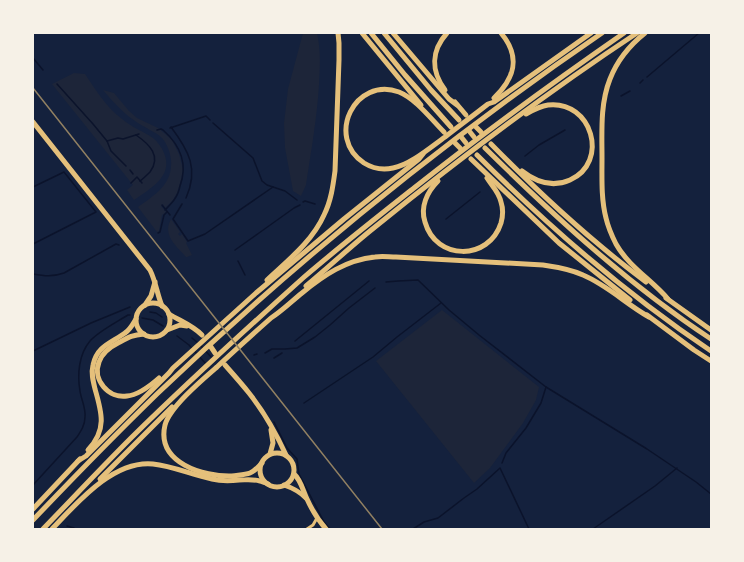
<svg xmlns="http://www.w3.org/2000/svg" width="744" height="562" viewBox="0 0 744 562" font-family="'Open Sans',sans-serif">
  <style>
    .green { fill: #1d2539 }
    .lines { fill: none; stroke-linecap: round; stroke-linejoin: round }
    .stream { stroke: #0b132b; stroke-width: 1.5 }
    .minor { stroke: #e5c07b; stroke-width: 3 }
    .trunk { stroke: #e5c07b; stroke-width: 5 }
    .motorway { stroke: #e5c07b; stroke-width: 5 }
    .rail { stroke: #918062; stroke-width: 1.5 }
  </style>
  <rect width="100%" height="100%" fill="#14213d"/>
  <g class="green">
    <path d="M303,33H317C321,50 320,68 319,85C317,118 311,152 306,185L301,196L293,191L285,148L284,123L288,89Z"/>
    <path d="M74,73L85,74C95,89 107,108 122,119C131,127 143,131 153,138C158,142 162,148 164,153C174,176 150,189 134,200L127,190L133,185L52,84Z"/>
    <path d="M103,90L114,93L129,111L137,118L158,128L164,133L172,140L179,154L183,169L181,180L177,193L173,200L165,208L163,204L161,206L166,212L162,215L159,231L157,232L138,207C155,195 173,184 171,160C170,152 167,144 162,138C156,132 145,128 138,123C124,114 114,103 103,90Z"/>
    <path d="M171,219L180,232L178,234L180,236L182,234L187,242L186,243L192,255L187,257H186C176,246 162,235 171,219Z"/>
    <path d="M442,310L539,387L536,400L523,423L490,468L474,483L376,361Z"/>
  </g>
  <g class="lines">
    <g class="stream">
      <path d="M33,58L43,70"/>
      <path d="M647,77L699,33"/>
      <path d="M640,83L643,80"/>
      <path d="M57,84L93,124L107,141L111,151L126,166"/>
      <path d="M621,96L630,91"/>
      <path d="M213,123L253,158L262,181L267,185L285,191L297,200"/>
      <path d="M171,127C189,151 199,169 186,198"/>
      <path d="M170,128L206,116L210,120"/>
      <path d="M157,130L161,129L163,130C180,145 188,164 180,186C179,191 177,196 174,200C171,204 168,207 165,210"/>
      <path d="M136,135C149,144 162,156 150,172C147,175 144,178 140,181"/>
      <path d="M107,141L118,138L123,139L139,134"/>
      <path d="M525,156L539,145L565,130"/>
      <path d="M130,170L133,174"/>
      <path d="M131,183L137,177L142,183"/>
      <path d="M33,187L64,172L96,212L33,244"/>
      <path d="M303,202L305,201L315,204"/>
      <path d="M182,204L173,219L188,241L205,234L273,187"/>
      <path d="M162,205L170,215"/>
      <path d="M446,219L480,192"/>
      <path d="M158,233L160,232L164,215L167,212"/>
      <path d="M235,250L259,233L294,208L300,205"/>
      <path d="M238,261L245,275"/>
      <path d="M33,274C44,276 53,277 64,273L116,244L119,245"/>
      <path d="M386,282L398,281L418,280L449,310L479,335L546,387L647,449L696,482L711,494"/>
      <path d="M150,312L156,313L162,317"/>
      <path d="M142,318L153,320L163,326"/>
      <path d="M177,336L189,345L206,364"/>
      <path d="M192,338L198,343"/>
      <path d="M295,341L369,281"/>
      <path d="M201,346L212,358"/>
      <path d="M33,351L91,323L130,307"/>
      <path d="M265,353L272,349H285L297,348L315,337L330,325L349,308L375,288"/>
      <path d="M254,355L257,354"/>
      <path d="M274,358L282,353"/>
      <path d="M304,403L373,357L397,337L441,303"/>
      <path d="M274,422L287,448L297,459L299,474L324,522L330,529"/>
      <path d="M502,463L506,453L526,428L541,403L546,387"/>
      <path d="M33,485L77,437C81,431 85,425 85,417C86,408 81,399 80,391C77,374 79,354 90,341C99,331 117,322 128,315H130"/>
      <path d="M67,526L74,528"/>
      <path d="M413,529L424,522L438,518L464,498L477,489L500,468L529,529"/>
      <path d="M593,529L655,486L677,468"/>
    </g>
    <path class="minor" d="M307,529L313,525L317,518"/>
    <g class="trunk">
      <path d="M33,122L150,270C156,282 157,294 162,306"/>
      <circle cx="153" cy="320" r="17"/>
      <path d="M145,305L151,296L155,282"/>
      <path d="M169,314C180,321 192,325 202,335"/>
      <path d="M167,330L180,325L187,326"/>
      <path d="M211,347L215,353"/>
      <path d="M225,365C233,374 241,383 249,393C264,412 276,433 286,455"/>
      <circle cx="277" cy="470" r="17"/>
      <path d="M270,454L273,443L271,430"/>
      <path d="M294,474C301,480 303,491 307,499C312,510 318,520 326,529"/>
      <path d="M284,485C293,488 299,491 306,498"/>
    </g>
    <g class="motorway">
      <path d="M362,33L421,105"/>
      <path d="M371,33L405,75L451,127"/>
      <path d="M384,33L431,90L459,120"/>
      <path d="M393,33L449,99L457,105"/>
      <path d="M645,33C630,45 617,61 610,79C600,104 602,132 602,158C602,178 601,199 606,218C608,227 612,236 616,244C629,267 652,280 668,299"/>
      <path d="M445,90C431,71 431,51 447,33"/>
      <path d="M494,98C515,78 521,57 501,33"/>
      <path d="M455,102L466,115"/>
      <path d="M476,127L481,132"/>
      <path d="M444,132C431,119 416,99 399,92C355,76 325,137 364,163C372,168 383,170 393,168C410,165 431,147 445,137C459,126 474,115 488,104L494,102L591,33"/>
      <path d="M470,132L474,137"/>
      <path d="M462,138L466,143"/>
      <path d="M455,143L460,148"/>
      <path d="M491,144C539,193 591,241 646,282"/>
      <path d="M485,148C555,217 629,285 711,339"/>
      <path d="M477,155C549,227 626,294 711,351"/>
      <path d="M471,159L559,243L630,300"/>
      <path d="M522,171C536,182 552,188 570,180C610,162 592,100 548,105C540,106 533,110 526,114"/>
      <path d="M438,181C427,192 420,207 425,222C436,261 489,261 501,223C503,216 503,208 501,202C499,192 492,186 487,178"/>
      <path d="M267,280C287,261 312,242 324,215C331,201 333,186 335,171L339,60V43L338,33"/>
      <path d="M306,286C329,267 351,246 375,227C459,159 546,93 637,33"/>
      <path d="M666,298L711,330"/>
      <path d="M647,315L694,350L711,361"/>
      <path d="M144,334C132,335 129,337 118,343C110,347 102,353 99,362C92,380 109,399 127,396C139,395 150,386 159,378"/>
      <path d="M88,450C107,430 102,413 95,389C93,381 91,373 93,365C97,346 111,343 125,333C130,330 133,324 136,319"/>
      <path d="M78,461L86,456L169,373L173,368L256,293L262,288L344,219L419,159L423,154"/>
      <path d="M262,463C258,467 255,471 250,473C245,475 238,475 232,476C204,477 156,463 165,425C170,407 202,380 217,367C235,350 253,334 271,318C282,311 292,301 302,293C324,275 346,260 375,257C382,256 389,257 396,257L543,265C557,267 570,269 583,275C607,285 626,304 649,317"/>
      <path d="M100,479L172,407"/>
      <path d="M33,509L80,459"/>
      <path d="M33,520C74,477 115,435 157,394C295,262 444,141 602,33"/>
      <path d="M43,529C72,499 101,468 131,438C187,383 245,330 303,278C339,247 376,218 414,188C482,134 552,83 624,33"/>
      <path d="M52,529C77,503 113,460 153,464C173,466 192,475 212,479C220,481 230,481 239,480C246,480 253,479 260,481C263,482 266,483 268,484"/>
    </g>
    <path class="rail" d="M33,88L382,529"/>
  </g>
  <rect width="744" height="562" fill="none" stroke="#f6f1e7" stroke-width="68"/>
</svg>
